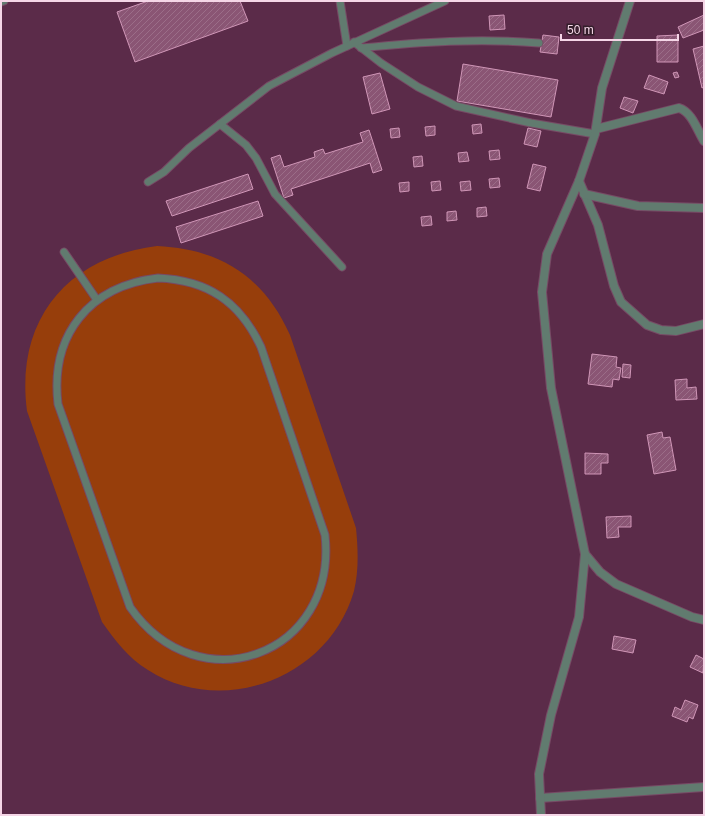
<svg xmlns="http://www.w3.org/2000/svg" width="705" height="816" viewBox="0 0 705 816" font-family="Helvetica,sans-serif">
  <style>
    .green { fill: #973e0b }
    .building { fill: url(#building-hatch); stroke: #d096b7 }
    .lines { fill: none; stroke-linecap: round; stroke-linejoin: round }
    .service-casing { stroke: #774a65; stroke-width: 9 }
    .minor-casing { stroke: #774a65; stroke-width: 10 }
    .service { stroke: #617b6f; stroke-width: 7 }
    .minor { stroke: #617b6f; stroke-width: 8 }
  </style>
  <defs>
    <pattern id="building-hatch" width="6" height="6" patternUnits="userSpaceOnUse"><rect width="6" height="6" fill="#8a5574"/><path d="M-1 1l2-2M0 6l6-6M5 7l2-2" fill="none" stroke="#9b6d88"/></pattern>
  </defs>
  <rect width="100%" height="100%" fill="#5b2b49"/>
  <path class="green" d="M157,246C221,249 264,277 290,335L356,528C358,549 359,570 354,591C329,678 223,718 148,670C128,658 115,640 102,622L27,411C15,320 67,257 157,246Z"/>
  <g class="building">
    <path d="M148,1H240L248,21L135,62L117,12Z"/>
    <path d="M504,15L505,29L490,30L489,16Z"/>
    <path d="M704,15V30L683,38L678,27Z"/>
    <path d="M543,35L559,37L557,54L540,52Z"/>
    <path d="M678,35V62H657V36Z"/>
    <path d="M704,46V87L702,88L693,49Z"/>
    <path d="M463,64L558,80L551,117L457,101Z"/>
    <path d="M677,72L679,77L675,78L673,73Z"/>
    <path d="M380,73L390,109L372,114L363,77Z"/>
    <path d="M649,75L668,82L664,94L644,88Z"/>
    <path d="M624,97L638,101L633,113L620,108Z"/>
    <path d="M481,124L482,133L473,134L472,125Z"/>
    <path d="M435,126V135L426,136L425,127Z"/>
    <path d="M399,128L400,137L391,138L390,129Z"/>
    <path d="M528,128L541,131L537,147L524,144Z"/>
    <path d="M369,130L382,170L373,173L370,163L291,189L293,195L284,198L271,158L280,155L284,167L315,157L314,152L323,149L325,154L363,142L360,133Z"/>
    <path d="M499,150L500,159L490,160L489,151Z"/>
    <path d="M467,152L469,161L459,162L458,153Z"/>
    <path d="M422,156L423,166L414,167L413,157Z"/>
    <path d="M533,164L546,167L540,191L527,188Z"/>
    <path d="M248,174L253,189L172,216L166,201Z"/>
    <path d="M499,178L500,187L490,188L489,179Z"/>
    <path d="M440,181L441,190L432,191L431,182Z"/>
    <path d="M470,181L471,190L461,191L460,182Z"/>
    <path d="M409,182V191L400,192L399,183Z"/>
    <path d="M258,201L263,216L181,243L176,227Z"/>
    <path d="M486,207L487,216L477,217V208Z"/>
    <path d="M456,211L457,220L447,221V212Z"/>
    <path d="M431,216L432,225L422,226L421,217Z"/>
    <path d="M592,354L617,357L616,367L621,368L619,380L613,379L612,387L588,384Z"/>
    <path d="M623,364L631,365L630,378L622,377Z"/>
    <path d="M687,379V388L696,387L697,399L676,400L675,380Z"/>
    <path d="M662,432L663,438L670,437L676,470L654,474L647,435Z"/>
    <path d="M585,453L608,454V463H601V474H585Z"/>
    <path d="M631,516V527H618L619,537L607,538L606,517Z"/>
    <path d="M614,636L636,640L633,653L612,649Z"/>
    <path d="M696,655L704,659L703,673L690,667Z"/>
    <path d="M685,700L698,705L693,719L689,717L687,722L672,716L675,707L681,710Z"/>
  </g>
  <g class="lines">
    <g class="service-casing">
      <g id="service">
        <path d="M340,1L347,46"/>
        <path d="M1,2L4,1"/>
        <path d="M354,42L381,63L418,87L456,106L531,123L595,134"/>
        <path d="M361,48C421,42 479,38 539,43"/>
        <path d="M220,124L246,145L256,158L275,194L342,267"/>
        <path d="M148,182L164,172L189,148L269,86L332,53L445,1"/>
        <path d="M64,252L97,300"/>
        <path d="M158,278C208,280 240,302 261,347L325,535C338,655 199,706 130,607L58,404C50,335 89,286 158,278Z"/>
      </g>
    </g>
    <g class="minor-casing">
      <g id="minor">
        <path d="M596,129L679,108C692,112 697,130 704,141"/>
        <path d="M579,181L598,225L614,286L621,302L647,325L661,330L676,331L704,324"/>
        <path d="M584,194L638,206L704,208"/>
        <path d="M585,554L600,572L616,584L692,617L704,620"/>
        <path d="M540,798L704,787"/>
        <path d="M541,815L539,774L551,715L579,617L585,554L551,388L542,292L547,254L579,181L595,134L602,88L630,1"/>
      </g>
    </g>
    <use href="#service" class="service"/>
    <use href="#minor" class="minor"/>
  </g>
  <rect width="705" height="816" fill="none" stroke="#f5d6e7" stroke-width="4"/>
  <path d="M561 34v6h117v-6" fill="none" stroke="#f5d6e7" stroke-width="2"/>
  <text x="567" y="34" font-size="12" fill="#f5d6e7" stroke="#331d2a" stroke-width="3" paint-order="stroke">50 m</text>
</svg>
